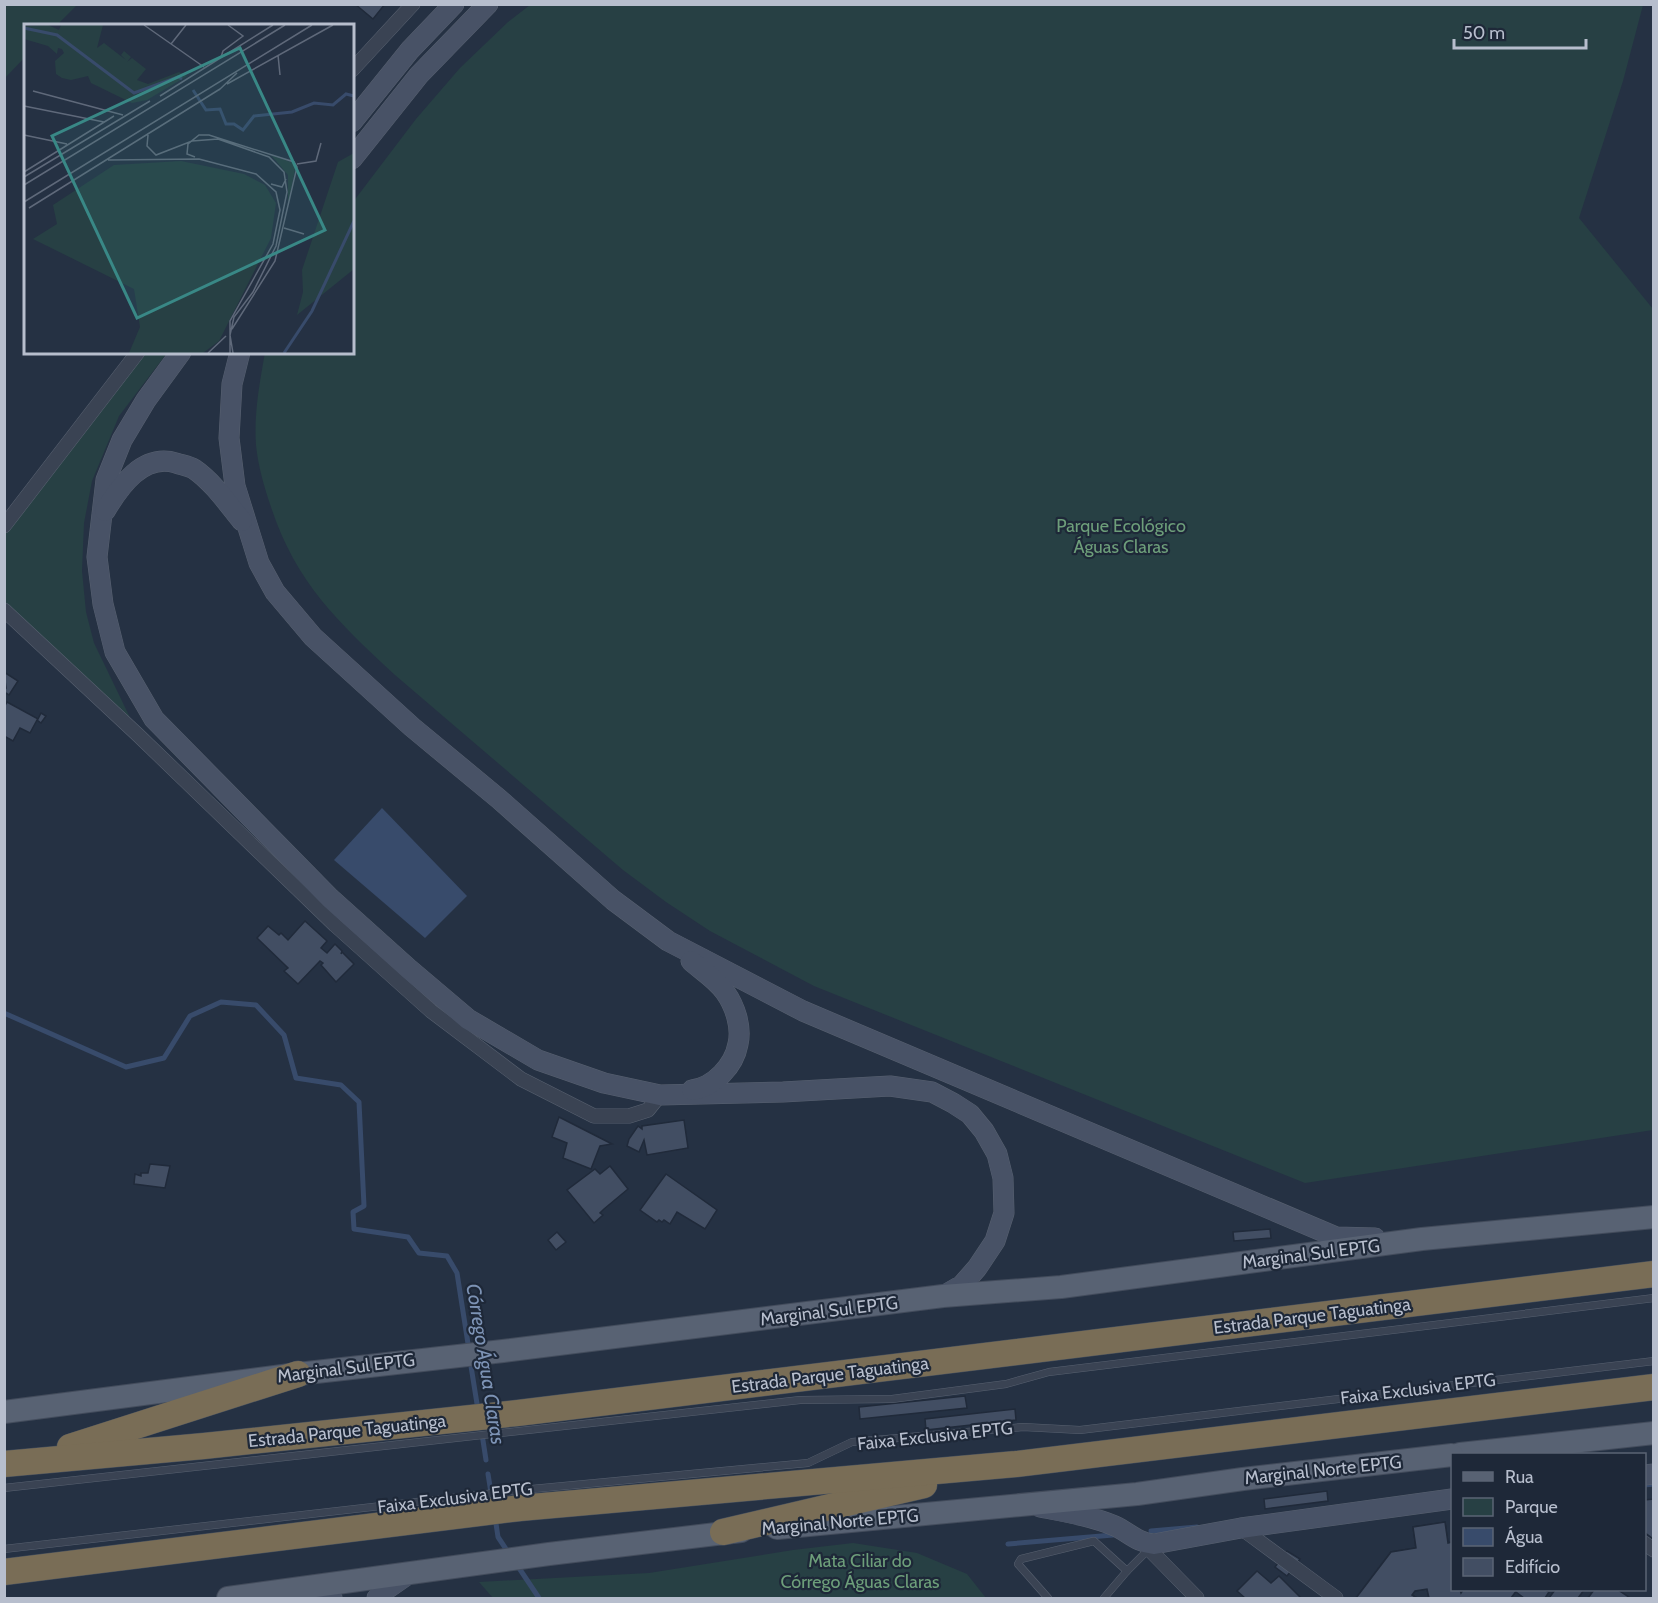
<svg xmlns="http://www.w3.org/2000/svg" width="1658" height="1603" viewBox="0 0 1658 1603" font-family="Cabin,sans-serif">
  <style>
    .green { fill: #274044 }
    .water { fill: #384b6b }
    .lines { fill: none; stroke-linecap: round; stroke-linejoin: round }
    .stream { stroke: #384b6b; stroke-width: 5 }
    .building { fill: #424e63; stroke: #202a3a; stroke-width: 1.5 }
    .lane-casing { stroke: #586170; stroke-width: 8 }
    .street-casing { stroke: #586170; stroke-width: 15 }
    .secondary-casing { stroke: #586170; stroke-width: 21 }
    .primary-casing { stroke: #434c5c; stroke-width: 24 }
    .highway-casing { stroke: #444e5d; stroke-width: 27 }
    .lane { stroke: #3a4353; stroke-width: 7 }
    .street { stroke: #3a4353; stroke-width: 14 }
    .secondary { stroke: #485266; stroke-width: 20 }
    .primary { stroke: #586273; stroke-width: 22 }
    .highway { stroke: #796d56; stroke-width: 26 }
    .labels { text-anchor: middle; stroke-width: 4.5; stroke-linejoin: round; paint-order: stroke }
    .park-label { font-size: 18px; fill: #6d9e7a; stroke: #1e2838 }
    .street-label { font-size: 18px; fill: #b7becd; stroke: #1e2838 }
    .water-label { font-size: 20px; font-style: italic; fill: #7d93b5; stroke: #1e2838 }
    .inset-river { fill: none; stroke: #384b6b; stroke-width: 3 }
    .inset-road { fill: none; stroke: #5f697a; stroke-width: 1.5 }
    .view { fill: #398886; fill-opacity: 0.15; stroke: #398886; stroke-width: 3 }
    .inset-edge { fill: none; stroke: #b7becd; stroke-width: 3 }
  </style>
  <rect width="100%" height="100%" fill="#253143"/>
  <g class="green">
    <path d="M5,4L77,5L57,25L26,26L25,57L5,78Z"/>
    <path d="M530,5H1643L1623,81L1579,218L1653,309V1130L1305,1183L814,986L710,931L666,902L623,870L395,675C338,622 296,583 271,507C264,486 258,466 256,445C254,415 259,386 264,358L265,353L352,352L353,202L416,119L460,68L508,22Z"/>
    <path d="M143,353H167L119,416L92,481L84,523L82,571L86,612L94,643L135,728L5,606L4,533L36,489Z"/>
    <path d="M853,1543L917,1553L967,1574L986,1598H493L479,1582L649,1573L793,1550Z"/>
  </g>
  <path class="water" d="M382,808L467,896L425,938L334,860Z"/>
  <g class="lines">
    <g class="stream">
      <path d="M4,1013L126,1067L164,1058L190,1016L221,1002L256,1005L284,1035L296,1078L341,1085L359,1102L364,1206L353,1212L354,1229L408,1237L419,1253L447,1256L457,1273L469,1350"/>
      <path d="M470,1360L478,1410"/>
      <path d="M482,1434L486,1460"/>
      <path d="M488,1474L493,1505"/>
      <path d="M1644,1485L1654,1484"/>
      <path d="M495,1517L498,1537L510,1555"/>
      <path d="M1151,1531L1197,1527"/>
      <path d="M1008,1544L1113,1535"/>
      <path d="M517,1565L539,1598"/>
    </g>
  </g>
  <g class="building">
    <path d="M355,4H385L373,19Z"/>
    <path d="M4,672L18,681L9,695L4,692L6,688Z"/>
    <path d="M7,702L38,719L41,713L46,716L41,723L37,720L30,733L20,728L13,741L4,736V707Z"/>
    <path d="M305,921L327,941L321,948L327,953L335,944L342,951L341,954L342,952L354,964L336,982L321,965L323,963L320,961L298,984L284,971L288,968L257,938L268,926L279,935L281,933L288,940Z"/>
    <path d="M559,1117L612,1144L600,1146L591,1169L563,1158L567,1143L552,1137Z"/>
    <path d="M684,1120L688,1148L647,1155L644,1140L639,1152L627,1146L629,1139L638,1126L642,1129V1126Z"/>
    <path d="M150,1164L170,1166L165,1188L134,1184L135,1174L141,1176V1173H148Z"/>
    <path d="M610,1166L628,1189L604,1209L600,1213L603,1215L594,1223L567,1190L595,1169L600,1174Z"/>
    <path d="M666,1174L717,1210L705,1229L677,1212L670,1224L664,1220L662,1222L659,1220L657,1222L640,1210Z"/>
    <path d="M1270,1229L1271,1238L1234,1241L1233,1232Z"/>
    <path d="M557,1232L566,1242L556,1250L548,1240Z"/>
    <path d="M965,1396L967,1408L860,1419L859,1407Z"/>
    <path d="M1015,1409L1016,1420L926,1430L925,1419Z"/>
    <path d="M1327,1491L1328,1501L1265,1509L1264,1499Z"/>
    <path d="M1654,1499V1536L1652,1538L1644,1532V1500Z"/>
    <path d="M1445,1522L1448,1543L1452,1542V1590H1460L1461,1593L1463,1590H1517L1511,1598H1429L1427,1589L1415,1591L1412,1595L1417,1598H1356L1391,1552L1416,1548L1413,1527Z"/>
    <path d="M1445,1522L1448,1543L1452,1542V1590H1460L1461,1593L1463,1590H1517L1511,1598H1429L1427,1589L1415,1591L1412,1595L1417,1598H1356L1391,1552L1416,1548L1413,1527Z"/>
    <path d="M1287,1551L1300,1559L1287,1576L1275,1567Z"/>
    <path d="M1257,1571L1271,1583L1279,1576L1301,1598H1245L1237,1591Z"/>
    <path d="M1517,1590H1545L1549,1592L1545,1598H1524L1516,1592Z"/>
    <path d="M1555,1590H1584L1578,1598H1549Z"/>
    <path d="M1555,1590H1584L1578,1598H1549Z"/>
    <path d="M1594,1590H1618L1630,1598H1588Z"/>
    <path d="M1594,1590H1618L1630,1598H1588Z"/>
  </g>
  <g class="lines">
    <g class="lane-casing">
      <g id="lane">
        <path d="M4,1488L800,1400L892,1399L1006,1384L1049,1372L1654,1298"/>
        <path d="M4,1549L521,1490L808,1463L852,1442L1023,1427L1080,1430L1654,1361"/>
        <path d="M1048,1598L1018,1564L1021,1559L1094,1541L1127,1571"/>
        <path d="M1104,1598L1127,1571L1149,1549"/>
      </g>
    </g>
    <g class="street-casing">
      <g id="street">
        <path d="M352,70L413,4"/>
        <path d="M4,526L138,352"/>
        <path d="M4,610L138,735L335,925L431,1011L521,1079L594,1116H629L648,1110L660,1095"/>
        <path d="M1241,1528L1336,1598"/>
        <path d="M1644,1543L1654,1550"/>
        <path d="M1144,1544L1197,1598"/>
      </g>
    </g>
    <g class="secondary-casing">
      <g id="secondary">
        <path d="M352,122L410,50L454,4"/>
        <path d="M352,159L419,75L488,4"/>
        <path d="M181,352L146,400L122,440L106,480L97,557L103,604L115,652L154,719L330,898L409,969L468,1019L538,1060L604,1083L660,1095L783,1092L890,1086L932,1092L953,1103L970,1114L984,1131L997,1154L1003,1178L1004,1213L995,1241L977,1268L962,1285L943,1296"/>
        <path d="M240,352L232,384L229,438L235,486L259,563L275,592L313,637L412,727L499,799L613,900L668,941L803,1011L1336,1237L1375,1238"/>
        <path d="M105,511C120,486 143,453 176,463C182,465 189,466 194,469C213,482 228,504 242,521"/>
        <path d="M691,961C701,970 717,980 725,992C735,1006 742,1027 738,1044C734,1066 714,1087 692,1090"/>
        <path d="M1644,1475L1654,1474"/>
        <path d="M1040,1507C1065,1512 1091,1516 1115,1526C1128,1532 1138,1543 1154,1544L1241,1528L1452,1499"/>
        <path d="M303,1590L321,1593L332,1598"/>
        <path d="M377,1598L387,1589L410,1573"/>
      </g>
    </g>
    <g class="primary-casing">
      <g id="primary">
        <path d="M4,1412L298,1374L503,1351L943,1296L1061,1287L1422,1239L1654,1217"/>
        <path d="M1460,1454L1654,1433"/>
        <path d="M777,1528L1137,1494L1243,1479L1452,1455"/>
        <path d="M228,1598L549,1554L741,1531"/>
      </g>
    </g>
    <g class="highway-casing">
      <g id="highway">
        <path d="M70,1447L298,1374"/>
        <path d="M4,1464L204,1446L518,1413L1654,1274"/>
        <path d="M723,1532L924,1485"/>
        <path d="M4,1572L520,1508L1016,1464L1654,1387"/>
      </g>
    </g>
    <use href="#lane" class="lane"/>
    <use href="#street" class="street"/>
    <use href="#secondary" class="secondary"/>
    <use href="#primary" class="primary"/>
    <use href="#highway" class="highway"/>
  </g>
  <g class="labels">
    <g class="park-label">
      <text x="1121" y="532">Parque Ecológico<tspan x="1121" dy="21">Águas Claras</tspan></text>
      <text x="860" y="1567">Mata Ciliar do<tspan x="860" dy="21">Córrego Águas Claras</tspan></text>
    </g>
    <g class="street-label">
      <text transform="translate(1311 1254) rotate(-7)" y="6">Marginal Sul EPTG</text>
      <text transform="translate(829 1311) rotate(-7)" y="6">Marginal Sul EPTG</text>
      <text transform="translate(1312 1316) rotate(-7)" y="6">Estrada Parque Taguatinga</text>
      <text transform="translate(346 1368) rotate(-7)" y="6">Marginal Sul EPTG</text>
      <text transform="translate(830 1375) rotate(-7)" y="6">Estrada Parque Taguatinga</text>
      <text transform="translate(1418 1389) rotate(-7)" y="6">Faixa Exclusiva EPTG</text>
      <text transform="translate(347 1431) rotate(-6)" y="6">Estrada Parque Taguatinga</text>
      <text transform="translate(935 1436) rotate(-6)" y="6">Faixa Exclusiva EPTG</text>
      <text transform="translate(1323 1470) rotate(-6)" y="6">Marginal Norte EPTG</text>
      <text transform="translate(455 1498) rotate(-7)" y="6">Faixa Exclusiva EPTG</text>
      <text transform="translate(840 1522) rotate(-5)" y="6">Marginal Norte EPTG</text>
    </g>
    <g class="water-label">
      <text transform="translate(486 1364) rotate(81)" y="7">Córrego Água Claras</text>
    </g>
  </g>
  <g transform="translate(24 24)">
    <rect width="330" height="330" fill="#253143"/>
    <path d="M24,1L35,6L37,1H79L73,24L80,19L102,36L97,31L100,27L107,33L103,38L108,34L122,45L113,56L124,60L155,48L163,52L123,76L108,79L67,59L64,52L47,56L38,54L32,50L31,37L40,29L38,25L34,24L33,30L24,22L0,15V2ZM330,129V245L273,291L279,268L278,246L314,138ZM247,131L272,140L264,181V151ZM157,137L220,150L241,161L252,179L247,214L195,317L179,329H105L116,303L110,265L9,215L33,200L29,181L90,141Z" fill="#274044"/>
    <path class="inset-river" d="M0,4L33,11L110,69L154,53L158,55M169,66L182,86L196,85L202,100H210L219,106L230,92L268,88L290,79L309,81L322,70L330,72M260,329L288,287L330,197"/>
    <path class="inset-road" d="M120,1L180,43M147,20L162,1M254,31L256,51M197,33L199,27L219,12L204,1M203,60L309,1M195,66L213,49M9,67L99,91M136,72L249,1M0,82L80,98M0,111L43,120M124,111L123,122L132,131L168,117L194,115L245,133L260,148L263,168L252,222L229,268L210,293L206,311L209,329M171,133L163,130L164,120L175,111H185L270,138L273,143L251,237L208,305M84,136L175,135L232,150L252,168L256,186L249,220L206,297V329M273,140L292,137L297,119M0,148L90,92M0,153L126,77M247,160L258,163L262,155M0,161L261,1M0,178L288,1M5,184L196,65M260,204L280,210M184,329L202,312"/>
    <path class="view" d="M216,24L301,206L113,294L28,112Z"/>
    <rect width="330" height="330" class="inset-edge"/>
  </g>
  <rect width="1658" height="1603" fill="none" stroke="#b7becd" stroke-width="12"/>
  <rect x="1451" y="1453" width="195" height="138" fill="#1e2838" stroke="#5b6474" stroke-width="1.5"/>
  <rect x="1463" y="1472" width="30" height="9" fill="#586273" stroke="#5b6474" stroke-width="1.5"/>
  <text x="1505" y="1483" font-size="18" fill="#b7becd">Rua</text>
  <rect x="1463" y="1498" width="30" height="18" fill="#274044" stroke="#5b6474" stroke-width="1.5"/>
  <text x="1505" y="1513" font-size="18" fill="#b7becd">Parque</text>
  <rect x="1463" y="1528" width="30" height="18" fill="#384b6b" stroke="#5b6474" stroke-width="1.5"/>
  <text x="1505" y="1543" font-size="18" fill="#b7becd">Água</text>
  <rect x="1463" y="1558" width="30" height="18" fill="#424e63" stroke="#5b6474" stroke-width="1.5"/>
  <text x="1505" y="1573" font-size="18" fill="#b7becd">Edifício</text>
  <path d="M1454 39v9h132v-9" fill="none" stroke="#b7becd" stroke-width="3"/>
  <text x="1463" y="39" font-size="18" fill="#b7becd" stroke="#1e2838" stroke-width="4.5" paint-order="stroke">50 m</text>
</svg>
